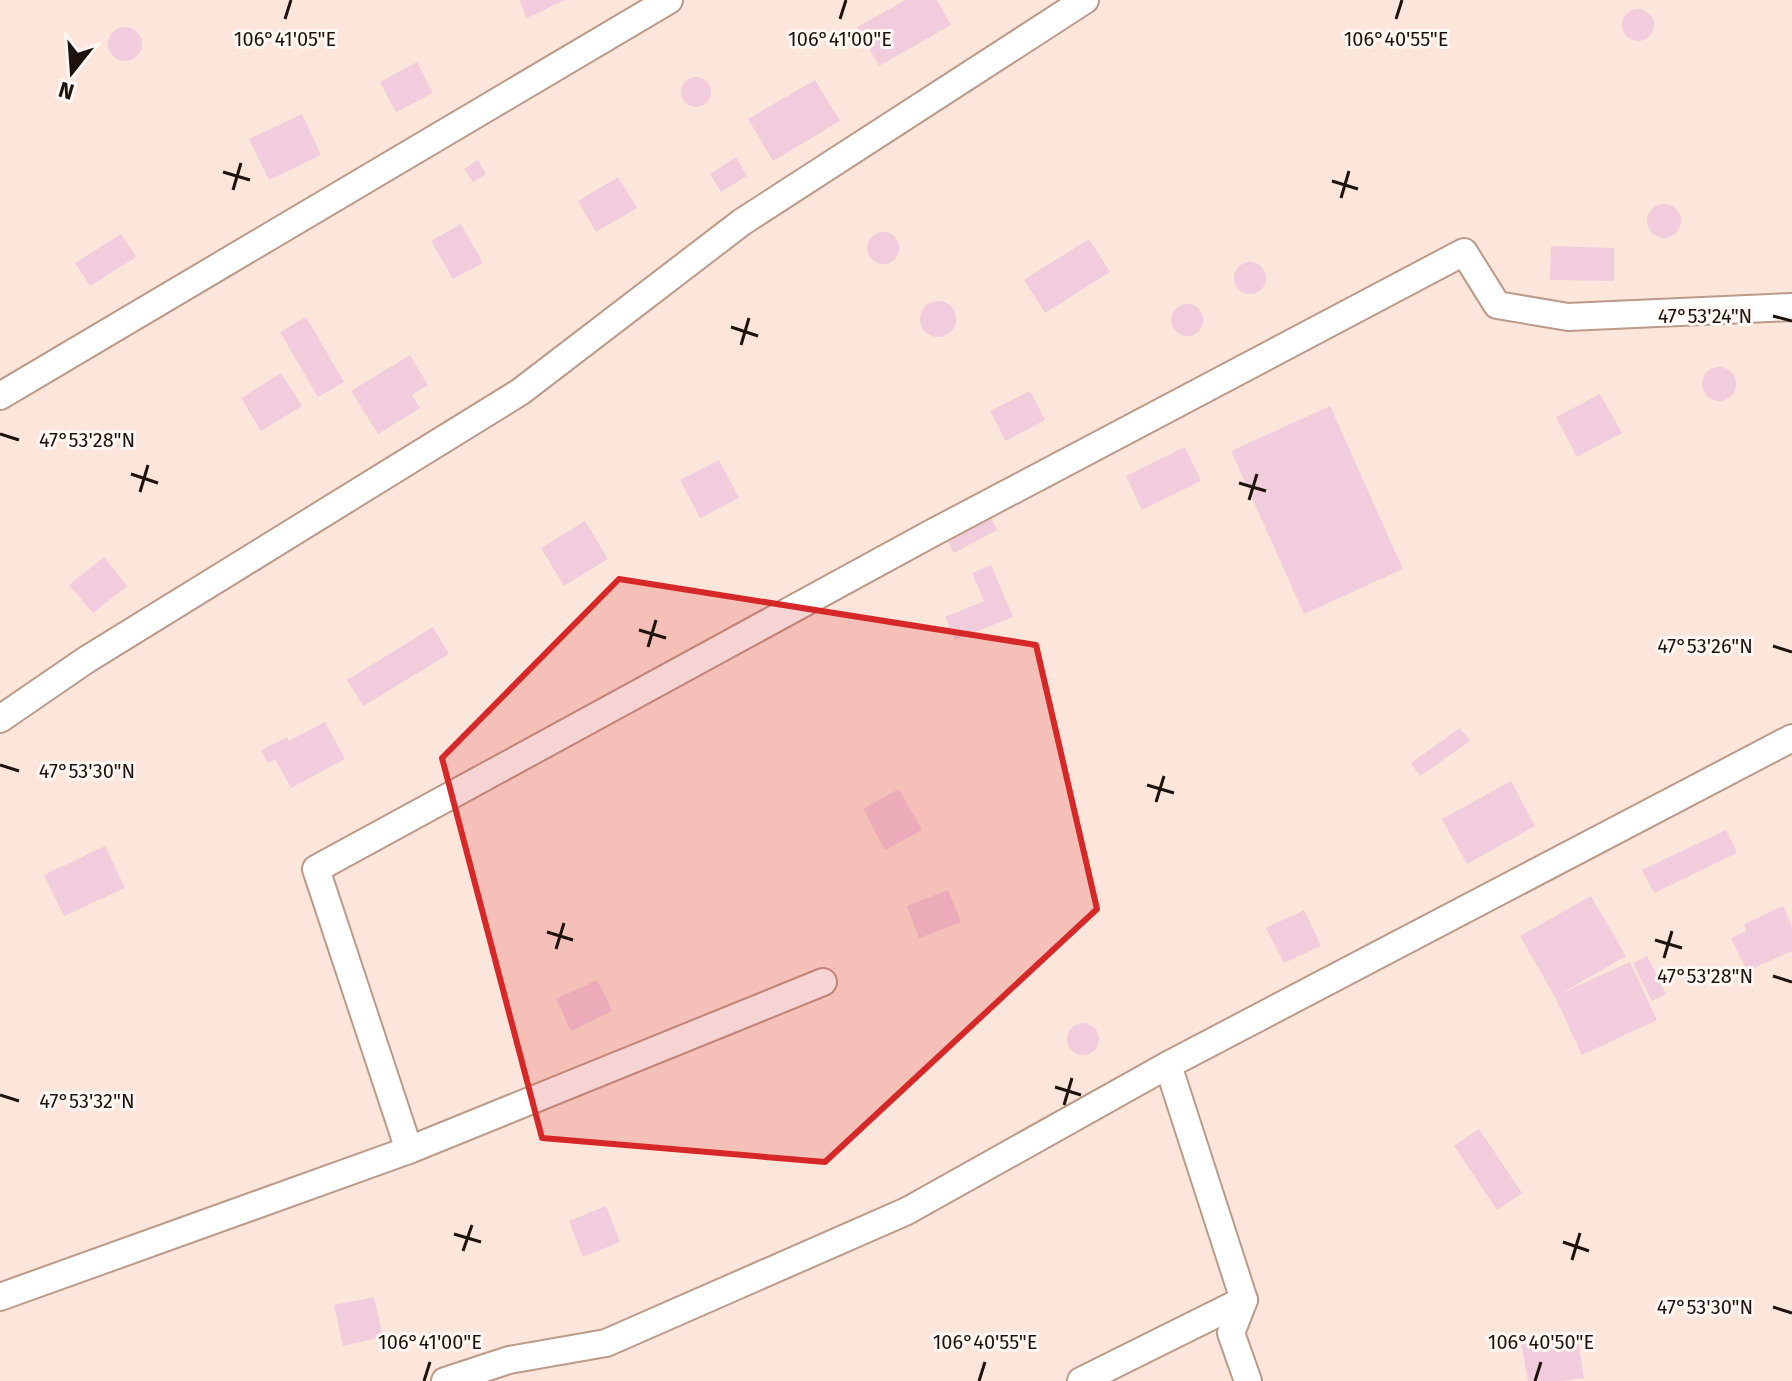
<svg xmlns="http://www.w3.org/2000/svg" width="1792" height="1381" viewBox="0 0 1792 1381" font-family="'Fira Sans',sans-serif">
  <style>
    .building { fill: #f1ccdc }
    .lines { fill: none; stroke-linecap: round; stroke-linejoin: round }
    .street-casing { stroke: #bb9a89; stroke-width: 30 }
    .street { stroke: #fff; stroke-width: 26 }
    .marked { fill: #d62828; fill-opacity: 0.2; stroke: #d62828; stroke-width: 6; stroke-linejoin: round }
    .ticks { fill: none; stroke: #1e120c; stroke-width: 3 }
    .ticks-label { font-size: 20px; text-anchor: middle; fill: #1e120c; stroke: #fef7f3; stroke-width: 6; stroke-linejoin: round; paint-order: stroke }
  </style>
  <rect width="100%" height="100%" fill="#fce6db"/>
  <g class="building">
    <path d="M519,0H565L527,18Z"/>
    <path d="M906,0H937L951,25L879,66L857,27Z"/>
    <circle cx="1638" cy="25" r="16"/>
    <circle cx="125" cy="44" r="17"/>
    <path d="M417,62L433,93L396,112L380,82Z"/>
    <circle cx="696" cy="92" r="15"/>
    <path d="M815,80L840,121L773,161L748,119Z"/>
    <path d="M302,114L321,155L269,180L249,139Z"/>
    <path d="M736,157L747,176L721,192L710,174Z"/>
    <path d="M478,160L486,174L473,182L464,169Z"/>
    <path d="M618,177L637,208L596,232L578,201Z"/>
    <circle cx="1664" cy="221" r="17"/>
    <path d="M461,224L483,263L453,279L431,241Z"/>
    <circle cx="883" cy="248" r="16"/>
    <path d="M121,234L136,257L90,286L75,263Z"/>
    <path d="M1089,239L1110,272L1045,313L1024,280Z"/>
    <path d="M1551,246L1614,248V281L1550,280Z"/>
    <circle cx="1250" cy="278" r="16"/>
    <circle cx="938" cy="319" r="18"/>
    <circle cx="1187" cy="320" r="16"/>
    <path d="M306,317L344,382L318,397L280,332Z"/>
    <path d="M410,355L428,385L412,395L420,408L378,434L351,391Z"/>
    <circle cx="1719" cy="384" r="17"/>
    <path d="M281,373L302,406L261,431L241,398Z"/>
    <path d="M1030,391L1045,420L1006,441L990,411Z"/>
    <path d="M1600,394L1622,433L1577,457L1556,417Z"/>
    <path d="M1330,406L1403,569L1304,614L1231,451Z"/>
    <path d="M1185,447L1201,481L1142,510L1126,476Z"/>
    <path d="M719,460L739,498L700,518L680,480Z"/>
    <path d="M987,510L997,530L954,553L943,533Z"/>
    <path d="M585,521L608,559L564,586L541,548Z"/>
    <path d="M104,557L127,586L93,613L69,585Z"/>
    <path d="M991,565L1013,617L955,640L945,617L984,601L972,573Z"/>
    <path d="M433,627L449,654L363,706L347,680Z"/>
    <path d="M325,722L345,759L291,788L275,759L268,763L261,750L287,737L289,741Z"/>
    <path d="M1460,728L1470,741L1420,776L1411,763Z"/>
    <path d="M1511,781L1535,826L1467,864L1442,819Z"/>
    <path d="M899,789L922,830L885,850L863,809Z"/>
    <path d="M1726,830L1737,853L1654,893L1642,870Z"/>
    <path d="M105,846L125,888L64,916L44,875Z"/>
    <path d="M948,890L961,922L919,938L907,906Z"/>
    <path d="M1591,896L1626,956L1560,994L1630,962L1657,1020L1582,1055L1555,997L1520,936Z"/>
    <path d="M1783,906L1792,926V951L1747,971L1731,938L1746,931L1744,924Z"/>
    <path d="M1304,910L1321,946L1284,963L1266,928Z"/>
    <path d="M1647,956L1666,994L1652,1001L1633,963Z"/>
    <path d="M597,980L612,1011L571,1031L556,999Z"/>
    <circle cx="1083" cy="1039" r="16"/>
    <path d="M1479,1129L1522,1193L1497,1210L1454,1146Z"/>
    <path d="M606,1206L620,1242L583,1257L569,1221Z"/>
    <path d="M374,1297L383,1337L343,1346L334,1305Z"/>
    <path d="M1577,1333L1584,1378L1562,1381H1528L1521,1342Z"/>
  </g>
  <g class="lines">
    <g class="street-casing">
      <g id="street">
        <path d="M0,396L669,0"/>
        <path d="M0,719L86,660L520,392L742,222L1085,0"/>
        <path d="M1168,1065L1244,1300L1231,1333L1248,1381"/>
        <path d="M409,1150L316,869L934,532L1464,252L1497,305L1568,317L1792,307"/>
        <path d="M0,1297L409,1150L823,982"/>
        <path d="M445,1381L509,1360L606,1343L907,1211L1168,1065L1792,738"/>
        <path d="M1081,1381L1244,1300"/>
      </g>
    </g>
    <use href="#street" class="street"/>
  </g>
  <path class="marked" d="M619,579L1036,645L1097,909L825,1162L542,1138L442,758Z"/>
  <path class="ticks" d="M285,19L291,0M840,19L846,0M1396,19L1402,0M223,172L250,180M1332,181L1358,189M233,190L241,163M1341,198L1349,171M1773,316L1792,321M731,327L758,336M741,345L749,318M0,434L19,440M131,474L158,483M1239,483L1266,491M140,492L148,465M1249,500L1257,474M639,630L666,638M1773,646L1792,652M648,647L656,620M0,765L19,771M1147,785L1174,793M1156,802L1164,776M547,932L573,940M1655,940L1682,948M556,949L564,923M1664,958L1672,931M1773,976L1792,982M1055,1087L1081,1095M0,1095L19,1101M1064,1105L1072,1078M454,1234L481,1242M1563,1242L1589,1251M463,1251L472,1225M1572,1260L1580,1233M1773,1307L1792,1313M424,1381L430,1362M979,1381L985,1362M1535,1381L1541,1362"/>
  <g class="ticks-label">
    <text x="285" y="46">106°41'05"E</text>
    <text x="840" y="46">106°41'00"E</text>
    <text x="1396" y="46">106°40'55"E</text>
    <text x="1705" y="323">47°53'24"N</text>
    <text x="87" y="447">47°53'28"N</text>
    <text x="1705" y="653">47°53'26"N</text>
    <text x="87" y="778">47°53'30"N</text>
    <text x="1705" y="983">47°53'28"N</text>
    <text x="87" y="1108">47°53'32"N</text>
    <text x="1705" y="1314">47°53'30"N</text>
    <text x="430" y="1349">106°41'00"E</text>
    <text x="985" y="1349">106°40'55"E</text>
    <text x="1541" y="1349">106°40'50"E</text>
  </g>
  <g transform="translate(72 72) rotate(197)" stroke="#fef7f3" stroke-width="6" paint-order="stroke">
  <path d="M0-6L14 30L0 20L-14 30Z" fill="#1e120c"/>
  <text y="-12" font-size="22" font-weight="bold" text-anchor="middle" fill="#1e120c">N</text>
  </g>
</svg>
